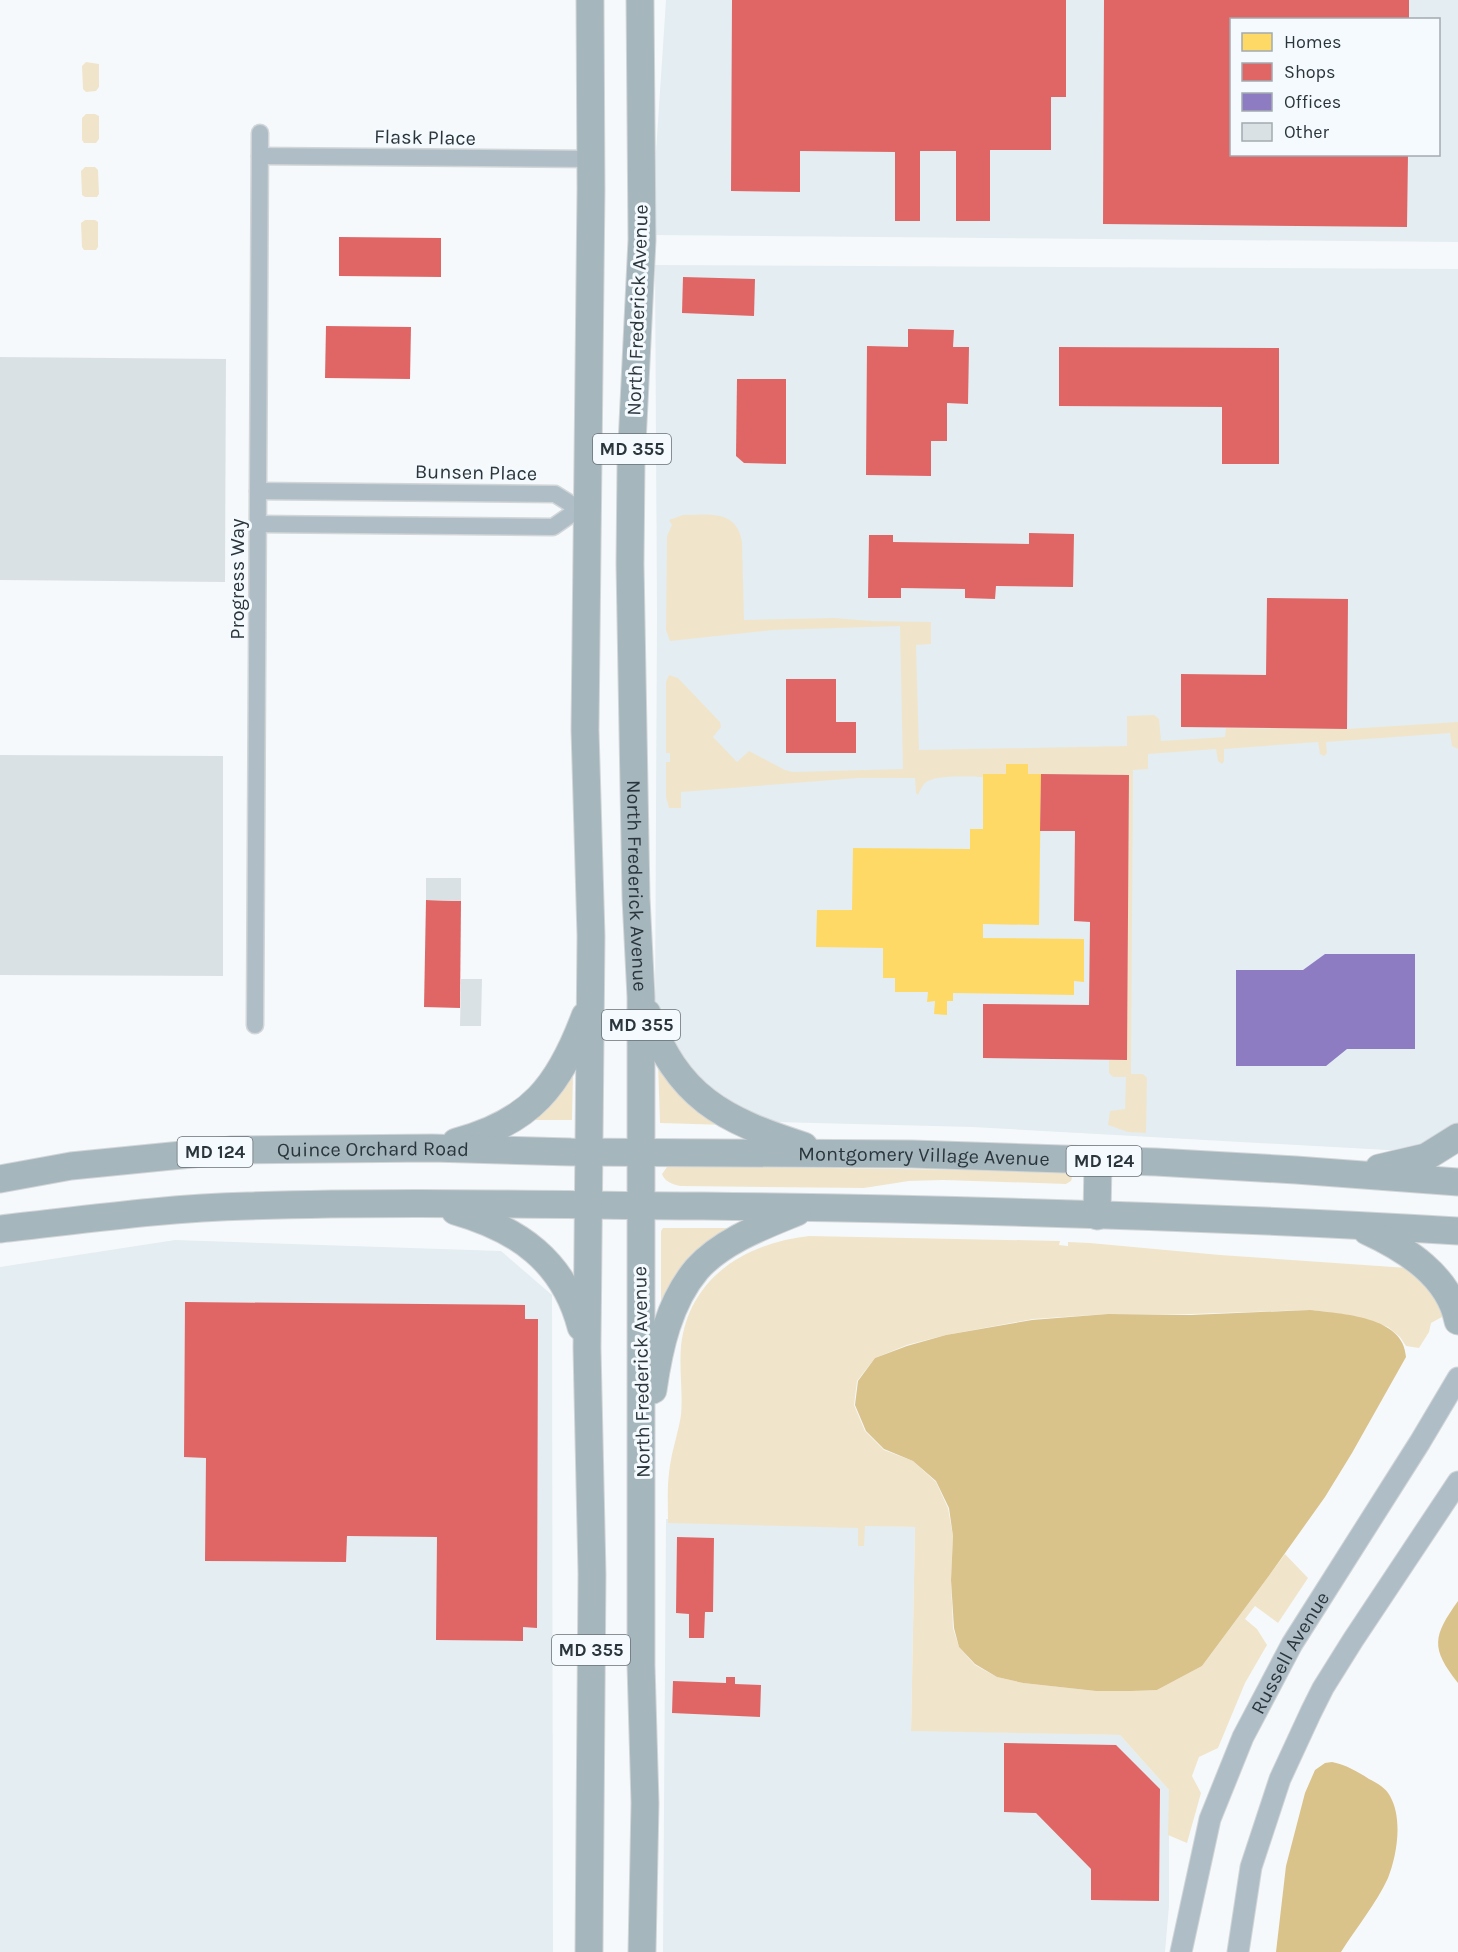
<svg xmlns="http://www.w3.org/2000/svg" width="1458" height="1952" viewBox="0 0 1458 1952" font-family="Karla,sans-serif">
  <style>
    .built { fill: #e4edf2; fill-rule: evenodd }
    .green { fill: #f0e5cb }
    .water { fill: #dac28b }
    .homes { fill: #ffd966 }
    .shops { fill: #e06666 }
    .offices { fill: #8e7cc3 }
    .building { fill: #dae1e5 }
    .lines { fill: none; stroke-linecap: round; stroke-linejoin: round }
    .minor-casing { stroke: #d2d6d8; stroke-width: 19 }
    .tertiary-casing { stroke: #d2d6d8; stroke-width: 23 }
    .primary-casing { stroke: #d2d6d8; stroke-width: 29 }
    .minor { stroke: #afbec6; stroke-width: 16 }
    .tertiary { stroke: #afbec6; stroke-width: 21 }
    .primary { stroke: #a6b6bd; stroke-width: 27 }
    .labels { text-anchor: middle; stroke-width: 6; stroke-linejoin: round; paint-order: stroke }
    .shield { fill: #f4fafd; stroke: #677076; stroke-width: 1.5 }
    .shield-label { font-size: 18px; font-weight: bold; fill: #2a353c }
    .street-label { font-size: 20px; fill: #2a353c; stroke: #f4fafd }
  </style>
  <rect width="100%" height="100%" fill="#f6f9fb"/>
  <g class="built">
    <path d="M666,0H1458V242L654,235L655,167ZM1232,20H1438V154H1232Z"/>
    <path d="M655,265L1458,269V1126L1440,1140L1405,1151L972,1127L776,1122L752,1116L727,1106L683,1068L655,1012L657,615Z"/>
    <path d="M175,1240L501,1251L552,1295L553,1952H0V1267Z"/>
    <path d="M666,1519L915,1527L911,1730L1120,1735L1169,1790V1906L1165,1952H663Z"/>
  </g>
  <g class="green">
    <path d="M86,62L99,64V87L96,91L86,92L83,89L82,66Z"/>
    <path d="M86,114H95L99,116V139L96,143H84L82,140V118Z"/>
    <path d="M85,167H95L98,170L99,194L97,197H85L82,195L81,171Z"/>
    <path d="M85,220H95L98,222V247L96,250H84L82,247L81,223Z"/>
    <path d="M683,515C708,515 737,509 742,542L744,620L834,618L872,621L931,622V644L916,645L919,750L1127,746V716L1154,715L1159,719L1161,741L1225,737L1226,728L1347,729L1458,722V749L1452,746L1450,733L1326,742L1327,753L1324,756L1320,754L1318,742L1224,749V761L1222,764L1218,761L1216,749L1148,754V769L1133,770L1131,1074H1143L1147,1078L1146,1133L1128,1132L1108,1125L1110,1111L1125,1109L1126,1077H1113L1109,1073V1060H1127L1129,775L1028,774V764H1006V774H984L983,777C970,777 935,774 925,783C922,786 920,791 918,795L916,793L915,778H858L681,792V808H669L666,797V762H670V753H666V682L669,675L678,678L720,722L721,727L713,737L737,762L749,751L785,770L793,772L903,769L900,626L773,630L670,641L666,630L667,536L672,525L669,520Z"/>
    <path d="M658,1063L725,1125L660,1123Z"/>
    <path d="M573,1074L572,1120H532Z"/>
    <path d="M698,1166L1028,1171L1066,1172L1069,1173L1072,1178L1071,1181L1066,1184L943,1180L909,1181L864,1188L680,1186C672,1184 665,1182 662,1174L667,1167Z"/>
    <path d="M663,1228H734L661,1303V1231Z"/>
    <path d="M809,1236L1060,1241L1059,1245L1068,1246V1242L1090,1243L1220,1255L1408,1268L1417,1275L1445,1311L1442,1317L1431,1323L1429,1332L1419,1348L1406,1346L1400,1337L1388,1327L1347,1315L1310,1310L1191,1314H1108L1033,1319L946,1335L907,1345L875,1358L857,1381L854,1405L865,1431L884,1450L913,1461L936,1482L948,1508L953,1536L951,1580L953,1628L959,1647L975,1665L997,1677L1023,1683L1096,1691L1157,1690L1202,1666L1285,1554L1308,1578L1278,1623L1255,1606L1245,1619L1257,1629L1267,1645L1245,1683L1218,1748L1199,1757L1192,1776L1201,1793L1187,1843L1168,1835L1169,1790L1120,1735L911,1731L915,1527L865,1526L864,1546H858V1528L668,1523C668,1507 667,1489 669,1473C671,1453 678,1434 681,1415C683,1392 679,1369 681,1346C689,1277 746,1243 809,1236Z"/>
  </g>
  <g class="water">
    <path d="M1310,1310C1342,1314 1404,1316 1406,1357L1352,1453L1325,1497L1268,1577L1202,1666L1157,1690L1131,1691H1096L1023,1683L997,1677L975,1664L959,1647L954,1628L951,1580L953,1536L949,1508L936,1481L913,1461L884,1449L866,1431L855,1405L858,1381L875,1358L907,1346L946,1335L1032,1320L1108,1314L1191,1315Z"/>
    <path d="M1458,1601V1683C1430,1648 1433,1636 1458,1601Z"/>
    <path d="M1332,1762C1346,1765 1357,1771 1369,1779C1377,1783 1386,1788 1390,1796C1403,1819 1397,1855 1388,1878C1376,1904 1356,1928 1341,1952H1276L1286,1866L1305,1793L1315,1770L1325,1763Z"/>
  </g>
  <path class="homes" d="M1006,764H1028V774H1041L1039,925L983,924V938L1084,939V982L1074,981V995L953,993V1001H947V1015L934,1014L935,1001L927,1002L928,992H895V978H883V948L816,947L817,910H852L853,848L970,849V829H983V774H1006Z"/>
  <g class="shops">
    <path d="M732,0H1066V97H1051V150H990V221H956V151H920V221H895V152L800,151V192L731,191Z"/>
    <path d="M1104,0H1409V20H1232V154H1408L1407,227L1103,224Z"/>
    <path d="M339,237L441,238V277L339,276Z"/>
    <path d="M683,277L755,279L754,316L682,313Z"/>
    <path d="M326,326L411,327L410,379L325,378Z"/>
    <path d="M908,329L954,330L953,347H969L968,404L947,403V441H931V476L866,475L867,346L908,347Z"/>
    <path d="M1059,347L1279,348V464H1222V407L1059,406Z"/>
    <path d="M737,379H786V464L744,463L736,456Z"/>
    <path d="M1029,533L1074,534L1073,587L996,586L995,599L965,598V589L901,588V598H868L869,535H893V542L1029,544Z"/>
    <path d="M1267,598L1348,599L1347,729L1181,727V674L1266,675Z"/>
    <path d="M786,679H836V722H856V753H786Z"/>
    <path d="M1041,774L1129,775L1127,1060L983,1058V1004L1089,1005L1090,922L1074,921L1075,831H1040Z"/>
    <path d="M426,900L461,901L460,1008L424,1007Z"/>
    <path d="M185,1302L525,1305V1319H538L537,1628L523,1627V1641L436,1640L437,1537L347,1536L346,1562L205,1561L206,1458L184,1457Z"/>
    <path d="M677,1537L714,1538L713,1612H705L704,1638H689V1614L676,1613Z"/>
    <path d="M726,1677H735V1684L761,1685L760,1717L672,1713L673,1681L726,1683Z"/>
    <path d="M1004,1743L1116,1745L1160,1789L1159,1901L1091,1900V1869L1036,1813L1004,1812Z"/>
  </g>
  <path class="offices" d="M1325,954H1415V1049H1347L1326,1066H1236V970H1303Z"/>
  <g class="building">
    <path d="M0,357L226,359L225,582L0,580Z"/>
    <path d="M0,755L223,756V976L0,975Z"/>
    <path d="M426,878H461V901L426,900Z"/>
    <path d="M461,979H482L481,1026H460Z"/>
  </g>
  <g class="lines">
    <g class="minor-casing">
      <g id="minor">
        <path d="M260,156L590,159"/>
        <path d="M258,524L553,527L579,509L555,494L258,491"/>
        <path d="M255,1025L260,133"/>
      </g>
    </g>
    <g class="tertiary-casing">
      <g id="tertiary">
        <path id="s1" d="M1181,1952L1210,1819L1243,1737L1292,1644L1420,1442L1458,1378"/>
        <path d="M1238,1952L1251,1867L1280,1779L1311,1712L1323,1688L1353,1640L1458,1482"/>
      </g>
    </g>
    <g class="primary-casing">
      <g id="primary">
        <path id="s2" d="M640,0L642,240L631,464L630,564L636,898L641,997V1665L645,1803L642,1952"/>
        <path d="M647,1013C677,1097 723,1120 804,1146"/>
        <path d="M456,1142C531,1122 559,1086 585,1016"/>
        <path d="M1379,1168L1426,1157L1458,1137"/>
        <path id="s3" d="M0,1179L71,1166L232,1150L432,1148L571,1152L912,1154L1156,1162L1296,1170L1458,1182"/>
        <path d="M455,1211C518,1229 564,1261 581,1327"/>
        <path d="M1097,1216L1098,1161"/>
        <path d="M0,1229C82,1220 165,1208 248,1206C400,1201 552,1205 703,1206C955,1209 1207,1216 1458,1231"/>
        <path d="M1367,1231C1406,1249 1449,1276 1458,1321"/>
        <path d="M653,1390C659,1348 669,1302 697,1269C722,1241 763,1226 797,1212"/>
        <path d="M589,1952L592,1574L587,1348L591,936L585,730L591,189L590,0"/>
      </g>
    </g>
    <use href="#minor" class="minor"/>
    <use href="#tertiary" class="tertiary"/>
    <use href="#primary" class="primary"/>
  </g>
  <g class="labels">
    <g class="shield">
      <rect x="593" y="434" width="78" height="30" rx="4.5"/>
      <rect x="602" y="1010" width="78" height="30" rx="4.5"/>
      <rect x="177.5" y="1137" width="75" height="30" rx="4.5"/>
      <rect x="1066.5" y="1146" width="75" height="30" rx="4.5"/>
      <rect x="552" y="1635" width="78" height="30" rx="4.5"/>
    </g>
    <g class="shield-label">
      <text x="632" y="455">MD 355</text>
      <text x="641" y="1031">MD 355</text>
      <text x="215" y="1158">MD 124</text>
      <text x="1104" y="1167">MD 124</text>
      <text x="591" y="1656">MD 355</text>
    </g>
    <g class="street-label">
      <text transform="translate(425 137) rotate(1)" y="7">Flask Place</text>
      <text transform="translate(637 310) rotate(-88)" y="7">North Frederick Avenue</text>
      <text transform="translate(476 472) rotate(1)" y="7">Bunsen Place</text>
      <text transform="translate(237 579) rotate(-90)" y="7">Progress Way</text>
      <text dy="7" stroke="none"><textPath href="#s2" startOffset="886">North Frederick Avenue</textPath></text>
      <text dy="7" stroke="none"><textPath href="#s3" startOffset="375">Quince Orchard Road</textPath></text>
      <text dy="7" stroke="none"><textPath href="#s3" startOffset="926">Montgomery Village Avenue</textPath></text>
      <text transform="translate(641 1372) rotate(-91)" y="7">North Frederick Avenue</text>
      <text dy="7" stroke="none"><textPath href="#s1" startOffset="321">Russell Avenue</textPath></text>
    </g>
  </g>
  <rect x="1230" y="18" width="210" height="138" fill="#f4fafd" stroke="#a3abb0" stroke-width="1.5"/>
  <rect x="1242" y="33" width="30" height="18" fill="#ffd966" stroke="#a3abb0" stroke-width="1.5"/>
  <text x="1284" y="48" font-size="18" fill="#2a353c">Homes</text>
  <rect x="1242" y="63" width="30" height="18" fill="#e06666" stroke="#a3abb0" stroke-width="1.5"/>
  <text x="1284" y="78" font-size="18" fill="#2a353c">Shops</text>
  <rect x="1242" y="93" width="30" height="18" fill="#8e7cc3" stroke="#a3abb0" stroke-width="1.5"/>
  <text x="1284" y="108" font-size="18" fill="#2a353c">Offices</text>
  <rect x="1242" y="123" width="30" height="18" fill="#dae1e5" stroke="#a3abb0" stroke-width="1.5"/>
  <text x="1284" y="138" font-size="18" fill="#2a353c">Other</text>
</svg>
